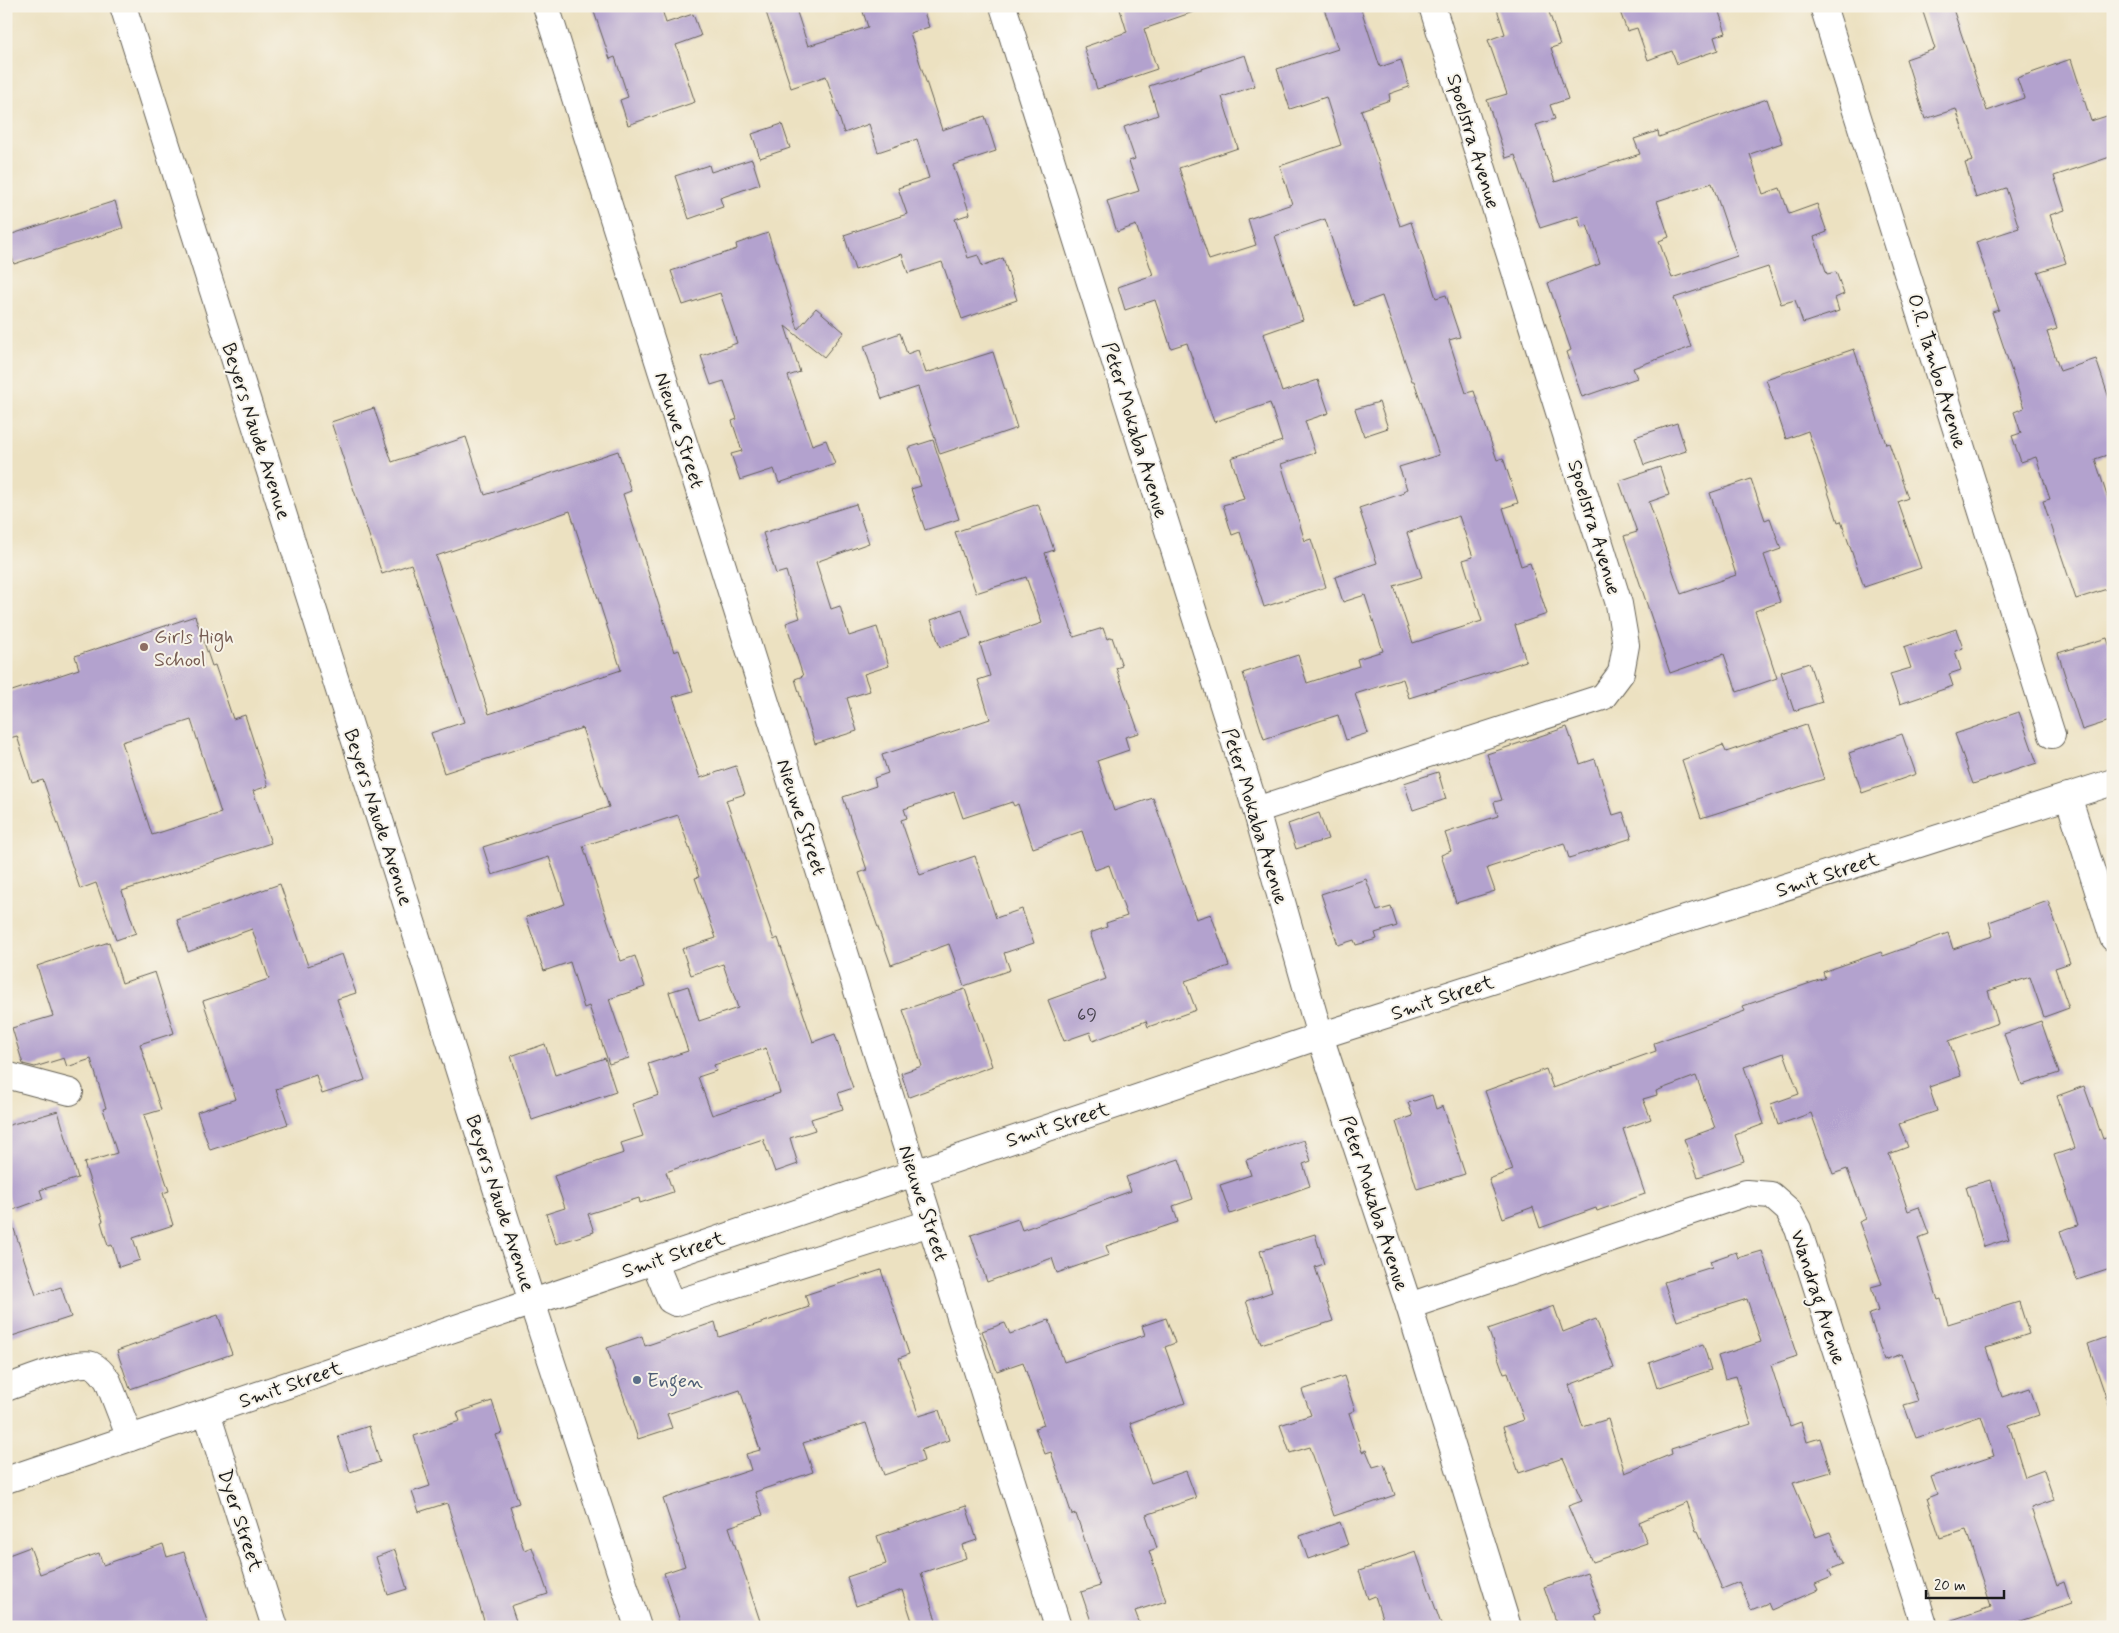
<svg xmlns="http://www.w3.org/2000/svg" width="2119" height="1633" viewBox="0 0 2119 1633" font-family="Mynerve,sans-serif">
  <style>
    .building { fill: #b3a2ce; fill-rule: evenodd }
    .lines { fill: none; stroke-linecap: round; stroke-linejoin: round }
    .minor-casing { stroke: #656156; stroke-width: 28 }
    .minor { stroke: #fff; stroke-width: 26 }
    .education-dot { fill: #8d6e63; stroke: #f7f3e8; stroke-width: 2 }
    .service-dot { fill: #5c6f8a; stroke: #f7f3e8; stroke-width: 2 }
    .labels { text-anchor: middle; stroke-width: 4; stroke-linejoin: round; paint-order: stroke }
    .number-label { font-size: 18px; fill: #423e48 }
    .street-label { font-size: 20px; fill: #1c1c1c; stroke: #f7f3e8 }
    .education-label { font-size: 20px; fill: #785e54; stroke: #f7f3e8; text-anchor: start }
    .service-label { font-size: 20px; fill: #4e5e75; stroke: #f7f3e8; text-anchor: start }
  </style>
  <rect width="100%" height="100%" fill="#f7f3e8"/>
  <filter id="ink" filterUnits="userSpaceOnUse"><feTurbulence type="fractalNoise" baseFrequency=".02" numOctaves="2"/><feDisplacementMap in="SourceGraphic" scale="10" xChannelSelector="R" yChannelSelector="G"/><feConvolveMatrix kernelMatrix="1 2 1 2 8 2 1 2 1" color-interpolation-filters="sRGB"/></filter>
  <filter id="wash" filterUnits="userSpaceOnUse"><feTurbulence type="fractalNoise" baseFrequency=".0096" numOctaves="4" result="noise"/><feDisplacementMap in="SourceGraphic" scale="20" xChannelSelector="R" yChannelSelector="G"/><feGaussianBlur stdDeviation="1.12" result="paint"/><feColorMatrix in="noise" values="0 0 0 0 0 0 0 0 0 0 0 0 0 0 0 0 0 1.4 0 .05"/><feComposite in="paint" operator="in"/></filter>
  <g filter="url(#wash)">
    <rect width="100%" height="100%" fill="#ece1c1"/>
    <g id="blocks">
      <g class="building">
        <path d="M592,6H661L666,23L693,14L701,36L676,45L695,102L628,125L620,100L628,97L615,57L610,59Z"/>
        <path d="M764,6H795L808,46L868,27L863,12L880,6H922L929,27L910,33L942,130L985,116L996,151L953,165L970,214L955,219L968,258L978,255L982,266L1003,258L1017,300L962,319L942,262L908,273L902,254L855,270L844,235L907,214L898,188L929,178L917,139L878,152L869,124L844,133L826,76L791,88Z"/>
        <path d="M1119,6H1199V10L1144,29L1157,69L1097,89L1084,47L1127,32Z"/>
        <path d="M1323,6H1360L1380,67L1401,60L1409,87L1389,94L1390,100L1361,110L1400,226L1411,222L1436,298L1446,295L1460,337L1449,340L1466,393L1474,391L1497,460L1503,458L1518,503L1503,508L1521,566L1530,563L1547,614L1515,625L1526,661L1409,698L1403,679L1355,694L1368,733L1346,740L1338,715L1264,739L1243,673L1298,655L1307,683L1359,666L1357,659L1383,651L1365,595L1343,602L1335,577L1377,563L1359,508L1404,493L1403,491L1407,489L1399,467L1439,455L1414,381H1412L1382,296L1354,306L1325,219L1275,236L1303,320L1263,334L1282,392L1318,380L1329,413L1305,421L1315,453L1281,464L1305,541L1311,539L1326,587L1264,607L1240,532L1232,535L1223,505L1244,499L1231,458L1282,441L1270,403L1214,422L1187,343L1171,348L1155,300L1125,310L1118,287L1153,275L1136,225L1117,232L1107,201L1139,191L1129,161L1135,159L1124,127L1158,115L1149,86L1245,55L1255,86L1222,97L1238,148L1179,168L1209,260L1256,245L1248,219L1292,204L1280,166L1341,145L1326,97L1290,109L1277,69L1338,49ZM1459,516L1473,557L1463,560L1482,621L1413,643L1394,586L1422,577L1407,533Z"/>
        <path d="M1496,6H1547L1560,45L1551,48L1568,99L1550,105L1555,119L1536,125L1555,182L1640,154L1634,139L1658,131L1659,137L1767,99L1782,143L1750,154L1763,194L1780,188L1789,214L1817,204L1827,232L1814,237L1827,274L1836,272L1844,294L1835,298L1839,311L1803,323L1795,300L1781,304L1768,267L1674,298L1691,347L1633,368L1637,378L1582,397L1567,352L1571,350L1548,283L1600,264L1587,225L1581,227L1578,216L1540,228L1515,155L1506,158L1487,100L1507,94L1488,40L1505,34ZM1712,183L1737,256L1672,278L1659,241L1669,237L1657,201Z"/>
        <path d="M1618,6H1717L1726,33L1714,37L1718,50L1677,64L1672,51L1648,60L1637,28L1627,31Z"/>
        <path d="M1921,6H1952L1987,111L2024,98L2017,78L2071,59L2091,121L2113,114V156L2054,176L2065,210L2050,215L2066,263L2038,272L2057,329L2047,332L2060,371L2096,359L2113,410V453L2095,459L2113,514V587L2076,599L2043,501L2050,499L2036,457L2021,462L2012,436L2021,433L2014,412L2024,408L1992,312L1999,310L1976,242L2019,228L2006,188L1976,198L1965,163L1973,161L1956,109L1925,119L1906,59L1935,49Z"/>
        <path d="M782,124L790,148L760,158L752,134Z"/>
        <path d="M752,159L760,184L720,198L723,207L689,219L675,176L709,165L711,172Z"/>
        <path d="M115,201L123,228L14,264L6,236Z"/>
        <path d="M768,233L798,329L816,308L844,332L824,357L785,326L800,372L788,376L812,445L826,440L835,464L779,483L774,469L740,480L731,454L742,451L732,421L737,419L724,381L711,385L701,356L737,343L720,293L683,305L671,271L737,249L736,244Z"/>
        <path d="M900,333L907,354L918,350L926,373L993,352L1017,428L940,454L918,387L882,399L864,346Z"/>
        <path d="M1854,349L1886,444L1889,443L1908,498L1898,502L1921,568L1864,587L1841,521L1838,522L1808,431L1786,439L1766,379Z"/>
        <path d="M1379,402L1388,428L1364,436L1355,409Z"/>
        <path d="M374,408L392,462L466,437L485,495L618,451L631,491L623,494L674,652L679,650L693,691L673,697L700,778L736,766L745,794L726,800L774,940L778,938L813,1042L835,1034L853,1088L838,1093L843,1109L811,1119L815,1130L790,1138L798,1164L775,1172L763,1139L724,1152L666,1172L673,1192L640,1203L639,1198L588,1214L594,1232L556,1244L546,1214L565,1208L554,1176L624,1153L621,1143L643,1136L632,1104L659,1095L648,1064L688,1051L669,992L688,986L699,1021L738,1008L723,964L691,975L682,949L716,938L695,878L699,877L678,815L583,846L621,961L635,956L645,987L609,999L629,1058L609,1064L589,1006L584,1008L570,962L544,971L526,917L565,904L549,857L492,875L483,847L609,807L582,728L444,773L431,733L464,722L411,564L382,574L331,422ZM570,511L621,670L489,714L436,556ZM766,1048L780,1093L712,1115L698,1077L716,1071L714,1065Z"/>
        <path d="M1677,423L1686,451L1644,465L1635,437Z"/>
        <path d="M933,440L959,519L925,530L911,489L921,486L908,448Z"/>
        <path d="M1660,467L1669,495L1649,502L1681,594L1736,575L1710,493L1751,479L1765,520L1770,518L1781,549L1764,555L1780,602L1755,611L1777,678L1737,692L1724,654L1670,673L1624,536L1637,532L1619,481Z"/>
        <path d="M856,504L869,543L816,562L831,609L840,606L849,636L877,627L889,666L864,674L870,691L847,698L857,731L815,744L795,679L803,676L786,623L800,618L786,571L776,574L763,533Z"/>
        <path d="M1038,504L1054,550L1045,553L1074,637L1103,628L1107,639L1112,637L1122,666L1116,668L1139,733L1125,737L1129,750L1097,761L1114,811L1153,798L1196,919L1211,914L1229,966L1185,981L1196,1010L1148,1027L1146,1021L1093,1041L1090,1032L1064,1041L1048,1000L1106,979L1090,933L1107,927L1106,923L1127,916L1109,865L1095,870L1082,831L1033,848L1018,804L1014,806L1012,802L963,818L954,792L904,809L907,818L901,820L920,875L975,856L996,918L1022,909L1034,943L1004,953L1010,970L964,986L949,944L891,965L859,873L867,870L843,797L876,786L874,778L888,773L882,755L990,719L978,680L990,676L980,644L1042,623L1026,577L976,593L955,532Z"/>
        <path d="M962,609L971,637L940,647L931,620Z"/>
        <path d="M195,616L212,666L215,665L233,719L245,715L268,786L253,791L271,843L122,891L136,933L116,940L96,883L80,889L43,780L32,783L17,736L6,739V693L79,669L75,656ZM191,720L221,813L152,835L122,742Z"/>
        <path d="M1956,629L1963,648L1955,651L1961,670L1949,674L1953,686L1900,704L1890,674L1911,668L1904,647Z"/>
        <path d="M2107,638L2113,657V720L2082,730L2058,653Z"/>
        <path d="M1809,663L1822,702L1794,711L1781,672Z"/>
        <path d="M2019,712L2037,763L1973,784L1955,734Z"/>
        <path d="M1806,725L1824,779L1701,818L1682,760L1723,745L1726,752Z"/>
        <path d="M1567,727L1580,764L1595,759L1613,815L1623,812L1632,838L1569,858L1564,843L1487,868L1495,891L1456,903L1441,855L1451,851L1445,833L1498,816L1494,802L1502,800L1487,754Z"/>
        <path d="M1902,734L1916,774L1862,793L1849,753Z"/>
        <path d="M1438,772L1446,799L1413,810L1404,783Z"/>
        <path d="M1319,813L1328,839L1296,849L1288,824Z"/>
        <path d="M1366,879L1377,911L1391,907L1397,926L1375,933L1377,939L1356,945L1354,940L1338,945L1321,894Z"/>
        <path d="M280,884L308,966L342,954L356,993L337,999L365,1080L322,1094L316,1075L276,1089L288,1124L210,1150L197,1112L236,1099L203,1001L269,979L252,929L188,952L177,920Z"/>
        <path d="M2048,901L2070,963L2055,968L2069,1008L2044,1017L2030,977L1988,991L1998,1023L1949,1041L1961,1076L1929,1087L1937,1111L1899,1124L1908,1147L1889,1154L1908,1211L1919,1207L1929,1234L1918,1238L1938,1300L1941,1299L1948,1324L2019,1302L2029,1334L1986,1348L2002,1397L2030,1388L2039,1415L2009,1425L2025,1477L2044,1470L2054,1500L2031,1508L2057,1585L2064,1582L2071,1604L2002,1627H1943V1623L1991,1607L1966,1530L1940,1538L1927,1498L1937,1494L1931,1477L1994,1456L1981,1416L1916,1438L1904,1405L1918,1401L1902,1354L1884,1360L1869,1314L1878,1311L1871,1287L1882,1284L1859,1222L1866,1219L1847,1169L1833,1174L1811,1113L1778,1125L1771,1104L1799,1094L1784,1053L1744,1067L1764,1124L1735,1135L1744,1161L1698,1177L1684,1139L1715,1128L1696,1076L1656,1091L1657,1095L1643,1099L1651,1119L1623,1129L1645,1194L1597,1211L1596,1208L1540,1228L1533,1207L1503,1218L1489,1179L1513,1170L1485,1091L1546,1069L1553,1088L1656,1051L1654,1043L1745,1011L1743,1006L1825,978L1823,972L1881,952L1883,956L1948,933L1953,949L1993,936L1989,922Z"/>
        <path d="M109,942L122,983L155,972L174,1033L140,1044L161,1110L144,1115L169,1191L163,1193L173,1225L133,1238L140,1260L119,1267L112,1245L108,1246L101,1222L103,1221L84,1163L117,1153L103,1109L106,1108L91,1059L67,1067L64,1058L35,1067L23,1064L12,1028L53,1016L37,966Z"/>
        <path d="M965,989L992,1066L909,1097L901,1073L922,1066L903,1010Z"/>
        <path d="M2041,1021L2059,1073L2022,1085L2004,1034Z"/>
        <path d="M545,1044L555,1075L605,1058L616,1092L532,1120L511,1056Z"/>
        <path d="M2084,1086L2103,1139L2109,1137L2113,1149V1268L2077,1280L2060,1231L2078,1225L2054,1155L2075,1148L2057,1096Z"/>
        <path d="M1432,1095L1436,1109L1443,1106L1465,1174L1417,1189L1396,1122L1413,1116L1408,1103Z"/>
        <path d="M58,1111L78,1178L40,1190L43,1199L13,1210L6,1190V1126Z"/>
        <path d="M1304,1140L1311,1161L1303,1164L1310,1186L1230,1214L1220,1185L1251,1175L1246,1160Z"/>
        <path d="M1179,1159L1193,1199L1173,1206L1178,1222L1106,1246L1109,1255L1057,1273L1052,1258L987,1282L971,1235L1018,1219L1022,1230L1131,1191L1126,1177Z"/>
        <path d="M1990,1180L2009,1239L1984,1247L1966,1187Z"/>
        <path d="M10,1217L36,1295L61,1287L71,1317L6,1338V1218Z"/>
        <path d="M1315,1234L1324,1264L1315,1267L1333,1321L1261,1344L1246,1301L1272,1292L1260,1251Z"/>
        <path d="M1762,1251L1797,1356L1771,1365L1790,1426L1801,1422L1807,1442L1820,1438L1831,1472L1793,1483L1816,1537L1830,1532L1843,1564L1829,1570L1832,1577L1815,1584L1818,1590L1771,1610L1768,1603L1751,1610L1739,1582L1722,1589L1698,1531H1696L1686,1502L1639,1522L1647,1543L1592,1562L1568,1506L1582,1501L1563,1458L1519,1473L1503,1427L1524,1420L1508,1373L1504,1374L1488,1329L1554,1306L1563,1332L1596,1319L1614,1368L1569,1385L1583,1427L1608,1419L1625,1473L1672,1454L1671,1449L1751,1424L1736,1376L1725,1379L1718,1356L1761,1342L1747,1299L1677,1321L1664,1282L1712,1267L1710,1261L1736,1252L1738,1258Z"/>
        <path d="M881,1270L909,1354L899,1358L919,1416L939,1410L949,1440L921,1450L924,1461L884,1475L866,1423L803,1443L813,1472L755,1492L763,1515L729,1527L762,1627H682L664,1573L685,1566L663,1499L751,1470L746,1454L760,1450L740,1390L667,1414L672,1428L638,1439L607,1348L642,1336L645,1346L715,1322L719,1337L809,1307L805,1295Z"/>
        <path d="M218,1315L232,1354L130,1389L117,1351Z"/>
        <path d="M1166,1318L1175,1343L1165,1347L1185,1403L1130,1423L1151,1483L1186,1471L1196,1498L1146,1515L1157,1548L1149,1551L1166,1601L1135,1611L1141,1627H1093L1081,1592L1100,1586L1076,1514L1072,1515L1051,1452L1045,1454L1035,1428L1044,1425L1023,1362L997,1371L982,1331L1005,1323L1010,1334L1049,1320L1064,1362L1145,1335L1142,1326Z"/>
        <path d="M2113,1335V1405L2109,1406L2088,1344Z"/>
        <path d="M1703,1344L1711,1370L1657,1388L1649,1363Z"/>
        <path d="M1344,1376L1355,1410L1349,1413L1362,1452L1366,1450L1373,1467L1384,1464L1395,1495L1334,1516L1310,1447L1290,1453L1280,1425L1311,1415L1302,1390Z"/>
        <path d="M492,1401L502,1433L496,1435L519,1503L510,1506L524,1550L532,1547L548,1594L511,1606L518,1627H486L447,1503L419,1512L412,1492L430,1486L414,1436L460,1421L457,1413Z"/>
        <path d="M369,1426L380,1462L350,1472L338,1436Z"/>
        <path d="M966,1506L977,1540L962,1545L966,1558L921,1573L938,1627H914L902,1590L856,1606L847,1577L886,1564L877,1536Z"/>
        <path d="M1340,1522L1348,1545L1308,1559L1300,1536Z"/>
        <path d="M163,1544L167,1557L184,1552L209,1627H6V1556L30,1547L40,1574L99,1553L103,1565Z"/>
        <path d="M395,1550L407,1589L388,1595L376,1557Z"/>
        <path d="M1416,1552L1442,1627H1385L1375,1596L1368,1599L1359,1571Z"/>
        <path d="M1587,1572L1602,1614L1595,1616L1599,1627H1558L1544,1587Z"/>
      </g>
    </g>
  </g>
  <g filter="url(#ink)">
    <use href="#blocks" fill-opacity="0" stroke="#656156" stroke-width="1"/>
    <g class="lines">
      <g class="minor-casing">
        <g id="minor">
          <path d="M123,6L532,1302L638,1627"/>
          <path d="M546,6L1058,1627"/>
          <path d="M1003,6L1256,810L1320,1036L1409,1306L1508,1627"/>
          <path d="M1823,6L2052,735"/>
          <path d="M2068,796L2113,938"/>
          <path d="M1256,810L1603,697L1621,673L1626,645L1619,604L1432,6"/>
          <path d="M6,1075L70,1092"/>
          <path d="M654,1261L670,1300L676,1303L930,1223"/>
          <path d="M1409,1306L1746,1193L1771,1195L1788,1210L1798,1229L1925,1627"/>
          <path d="M6,1388C24,1382 76,1360 92,1365C99,1368 104,1375 108,1381L130,1438"/>
          <path d="M207,1413L275,1627"/>
          <path d="M6,1480L1320,1036L2113,782"/>
        </g>
      </g>
      <use href="#minor" class="minor"/>
    </g>
  </g>
  <circle class="education-dot" cx="144" cy="647" r="5"/>
  <circle class="service-dot" cx="637" cy="1380" r="5"/>
  <g class="labels">
    <g class="number-label">
      <text x="1087" y="1020">69</text>
    </g>
    <g class="street-label">
      <text transform="translate(1474 141) rotate(73)" y="7">Spoelstra Avenue</text>
      <text transform="translate(1938 371) rotate(73)" y="7">O.R. Tambo Avenue</text>
      <text transform="translate(680 430) rotate(72)" y="7">Nieuwe Street</text>
      <text transform="translate(1136 430) rotate(73)" y="7">Peter Mokaba Avenue</text>
      <text transform="translate(257 431) rotate(72)" y="7">Beyers Naude Avenue</text>
      <text transform="translate(1595 527) rotate(73)" y="7">Spoelstra Avenue</text>
      <text transform="translate(1256 816) rotate(73)" y="7">Peter Mokaba Avenue</text>
      <text transform="translate(379 817) rotate(72)" y="7">Beyers Naude Avenue</text>
      <text transform="translate(802 817) rotate(72)" y="7">Nieuwe Street</text>
      <text transform="translate(1827 874) rotate(-18)" y="7">Smit Street</text>
      <text transform="translate(1442 997) rotate(-18)" y="7">Smit Street</text>
      <text transform="translate(1057 1124) rotate(-18)" y="7">Smit Street</text>
      <text transform="translate(501 1203) rotate(72)" y="7">Beyers Naude Avenue</text>
      <text transform="translate(924 1203) rotate(72)" y="7">Nieuwe Street</text>
      <text transform="translate(1375 1203) rotate(72)" y="7">Peter Mokaba Avenue</text>
      <text transform="translate(673 1254) rotate(-19)" y="7">Smit Street</text>
      <text transform="translate(1819 1297) rotate(72)" y="7">Wandrag Avenue</text>
      <text transform="translate(290 1384) rotate(-19)" y="7">Smit Street</text>
      <text transform="translate(241 1520) rotate(72)" y="7">Dyer Street</text>
    </g>
    <g class="education-label">
      <text x="154" y="643">Girls High<tspan x="154" dy="23">School</tspan></text>
    </g>
    <g class="service-label">
      <text x="647" y="1387">Engen</text>
    </g>
  </g>
  <rect width="2119" height="1633" fill="none" stroke="#f7f3e8" stroke-width="25"/>
  <path d="M1926 1590v8h78v-8" fill="none" stroke="#1c1c1c" stroke-width="2.5"/>
  <text x="1934" y="1590" font-size="15" fill="#1c1c1c" stroke="#f7f3e8" stroke-width="4" paint-order="stroke">20 m</text>
</svg>
